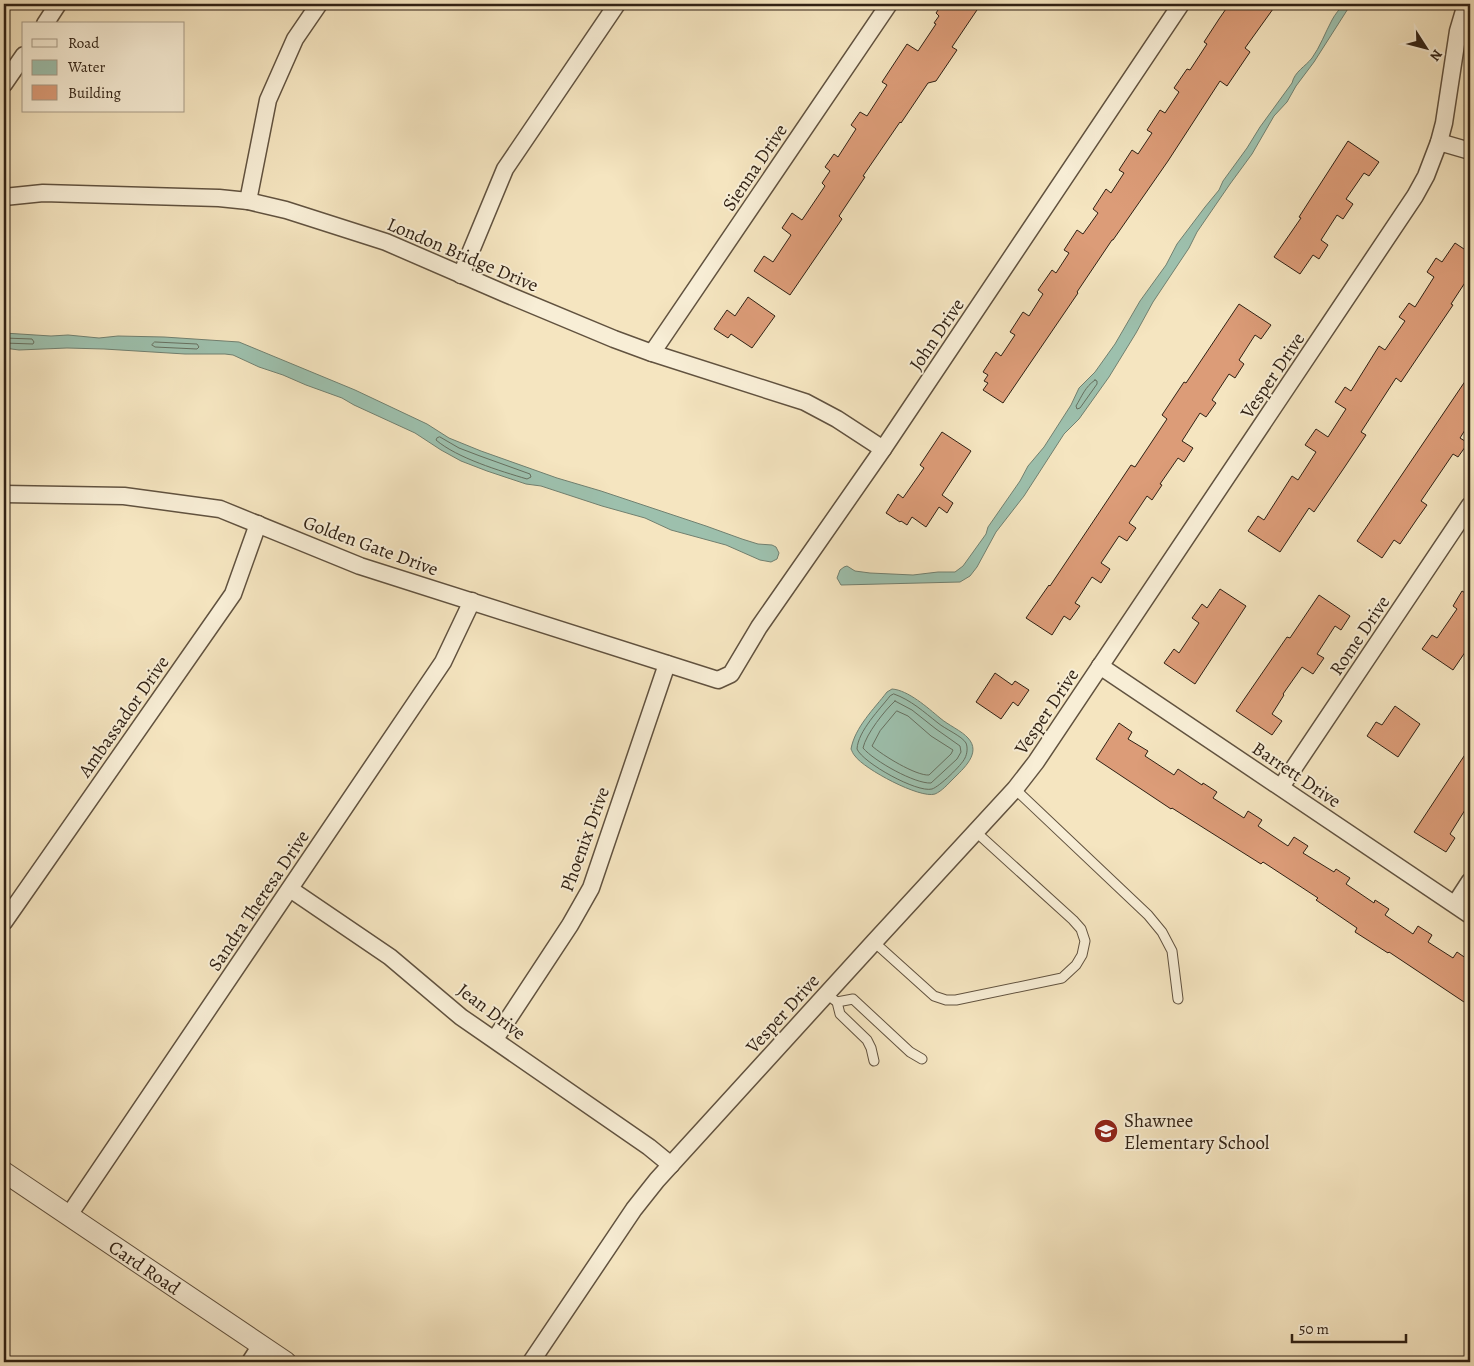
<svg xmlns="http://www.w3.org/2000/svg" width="1474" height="1366" viewBox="0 0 1474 1366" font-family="Alegreya,serif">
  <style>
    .water { fill: #9dc0ad; stroke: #718070 }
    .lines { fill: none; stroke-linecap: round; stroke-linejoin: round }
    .shore { stroke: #667060; stroke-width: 1 }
    .building { fill: #dc9c78; stroke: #302114 }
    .service-casing { stroke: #61523f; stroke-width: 11 }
    .minor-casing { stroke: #61523f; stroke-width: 19 }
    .tertiary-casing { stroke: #61523f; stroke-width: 22 }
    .service { stroke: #f8eed6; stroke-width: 9 }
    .minor { stroke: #f8eed6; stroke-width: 16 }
    .tertiary { stroke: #f8eed6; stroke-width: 20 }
    .labels { text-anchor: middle; stroke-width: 4; stroke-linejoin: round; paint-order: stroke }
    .street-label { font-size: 19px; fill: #302114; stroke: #f8eed6 }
    .poi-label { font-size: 19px; fill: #302114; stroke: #f8eed6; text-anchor: start }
  </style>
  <rect width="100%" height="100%" fill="#f5e5c0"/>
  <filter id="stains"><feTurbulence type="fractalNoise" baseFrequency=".004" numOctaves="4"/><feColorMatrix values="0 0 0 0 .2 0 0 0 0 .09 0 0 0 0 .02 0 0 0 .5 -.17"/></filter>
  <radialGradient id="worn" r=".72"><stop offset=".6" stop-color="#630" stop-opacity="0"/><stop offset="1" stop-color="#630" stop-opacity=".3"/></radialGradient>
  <g class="water">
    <path d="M1343,4H1351L1314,62L1296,86L1287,102L1274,116L1252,154L1230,184L1197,232L1189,248L1153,302L1136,333L1109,377L1079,419L1064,434L1024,496L996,532L977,567L970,576L960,582L841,585L837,578L840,570L844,567L847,566L855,571L870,573L913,575L938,572H955L963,566L986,534L988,527L1020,481L1028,466L1044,447L1071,405L1079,388L1095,372L1115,344L1140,301L1166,265L1177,244L1205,207L1219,190L1223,181L1247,148L1260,127L1292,83C1295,71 1305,67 1312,58C1320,47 1325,33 1332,20C1335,14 1340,9 1343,4Z"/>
    <path d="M4,333L51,336L68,335L99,338L118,336L164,337L239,342L355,390L427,424L449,438L481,451L557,478L601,491L706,526L742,539L758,544L772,545L776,547L779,553L777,559L771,562L760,560L726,545L671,530L645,518L602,506L541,486L526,484L487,471L461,461L441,450L415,433L354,405L342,398L306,385L283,375L259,367L233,355L225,354H185L104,349L67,348L19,350L4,348Z"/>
    <path d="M892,689C908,690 928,708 940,718C948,725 962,731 968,738C982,753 963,769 953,779C948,784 942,791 935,794C920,799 864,769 855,756C853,754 852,751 851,749C855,727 874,709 887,692Z"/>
  </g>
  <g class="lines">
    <g class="shore">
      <path d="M4,338L32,339L34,342L33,344L4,343"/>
      <path d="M155,342L197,344L199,347L197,349L155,347L152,345Z"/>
      <path d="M1095,380L1097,381V384L1080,408L1077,409L1076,406C1082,396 1085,387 1095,380Z"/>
      <path d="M440,437L459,448L480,456L530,474L531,477L527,479C500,471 457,458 436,440L437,438Z"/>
      <path d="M894,694C911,700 924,712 938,723C945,729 962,736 966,743C968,748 967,754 965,758C962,765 939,787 932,789C917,793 863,763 857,749C858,731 880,709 890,696Z"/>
      <path d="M895,701L912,710L936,729L960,746L961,752L957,759L931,783C915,784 874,761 863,748C866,734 885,710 895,701Z"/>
      <path d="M897,711L908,716L931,736L953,750L951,754L929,775C916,776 882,755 872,746L880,731Z"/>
    </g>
  </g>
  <g class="building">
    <path d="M942,4H981L952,47L957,50L936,81L928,83L901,123L900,122L863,176L865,177L839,216L842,219L790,295L754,271L764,256L773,262L791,235L782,228L792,213L802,220L825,186L822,183L830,171L825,167L834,154L838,157L856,129L851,125L860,112L867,116L887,85L882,82L907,44L918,51L936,24L934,23L939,16L936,13Z"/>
    <path d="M1237,4H1266L1273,9L1245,48L1250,52L1227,86L1220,81L1168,161L1113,240H1112L1077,292L1078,293L1003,403L983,390L988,383L984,381L988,375L983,372L996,352L1001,356L1015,335L1010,332L1023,312L1029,316L1043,294L1038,290L1052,270L1056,273L1069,253L1064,250L1077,230L1083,234L1098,213L1093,209L1106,189L1111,193L1124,173L1119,170L1132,150L1138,154L1152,133L1147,130L1160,110L1165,113L1179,92L1174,88L1187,69L1190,70L1207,44L1204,42L1219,19L1228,6L1233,9Z"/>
    <path d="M1348,141L1379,162L1369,176L1364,173L1346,199L1353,204L1343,219L1337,215L1321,240L1328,245L1319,259L1313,255L1300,274L1274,257L1301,218L1299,217Z"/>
    <path d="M1455,243L1470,253V275L1451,304L1453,305L1401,382L1396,378L1361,432L1366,435L1344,468L1314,512L1309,508L1280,552L1248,531L1258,516L1264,520L1292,476L1298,480L1316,452L1305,445L1316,429L1328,437L1346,409L1335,402L1345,387L1351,391L1379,346L1385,350L1405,321L1399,317L1409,303L1415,307L1434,277L1427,272L1436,258L1442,262Z"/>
    <path d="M748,297L775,316L752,348L731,334L728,338L714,329L727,310L735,316Z"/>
    <path d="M1239,304L1271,325L1261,339L1255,335L1239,360L1244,364L1235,378L1229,374L1212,400L1216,403L1206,417L1200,413L1182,441L1193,448L1184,462L1178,458L1160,484L1162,485L1152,500L1147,496L1129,523L1136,528L1127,541L1119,536L1101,563L1110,569L1101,583L1092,577L1075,603L1080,606L1070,620L1064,616L1052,635L1026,618L1049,585L1050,586L1131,465L1135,467L1167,419L1162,415L1184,382L1186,383Z"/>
    <path d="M1470,374V422L1460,438L1468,443L1458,457L1453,454L1421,501L1427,505L1417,519L1400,544L1394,540L1382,558L1357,541Z"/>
    <path d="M942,432L971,451L942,495L953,503L947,513L939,507L926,527L912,517L907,525L901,521L900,522L886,513L898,494L903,498L924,468L920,465Z"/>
    <path d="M1220,589L1246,606L1195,684L1164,663L1174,649L1179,653L1199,623L1192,618L1202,604L1207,608Z"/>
    <path d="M1470,589V645L1453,670L1422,649L1432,635L1437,638L1457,609L1453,606L1462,591L1467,594Z"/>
    <path d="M1319,595L1350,616L1341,630L1335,626L1317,654L1324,658L1313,674L1302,667L1283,694L1284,695L1272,714L1282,721L1272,735L1236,711L1287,637L1290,638Z"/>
    <path d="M995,673L1012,685L1015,681L1029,690L1018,706L1013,702L1001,719L976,702Z"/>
    <path d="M1395,706L1420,724L1398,757L1367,736L1376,722L1382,725Z"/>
    <path d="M1119,723L1132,732L1128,739L1148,751L1145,756L1174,775L1178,769L1202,785L1203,783L1217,792L1213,798L1244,818L1248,811L1262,820L1258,826L1288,846L1294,837L1308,846L1303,853L1334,872L1336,869L1350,878L1346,884L1374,903L1375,900L1389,909L1385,915L1413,934L1418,926L1432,935L1428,942L1453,958L1457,952L1470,961L1465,970L1470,973V1006L1389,952L1388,953L1355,932L1357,928L1316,900L1318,898L1263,862L1261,864L1172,808L1171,809L1096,759Z"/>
    <path d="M1470,747V802L1450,834L1455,838L1446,852L1414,832Z"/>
  </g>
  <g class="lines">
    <g class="service-casing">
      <g id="service">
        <path d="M1015,789L1148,915L1162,932L1172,951L1178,999"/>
        <path d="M874,942L934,996L946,1000H956L1062,978L1076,965L1082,955L1085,941L1081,929L1073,920L976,832"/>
        <path d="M833,999L837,1002L840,1014L867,1040L871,1048L874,1061"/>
        <path d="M837,1002L853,999L910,1052L922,1059"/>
      </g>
    </g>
    <g class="minor-casing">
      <g id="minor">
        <path d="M45,24L58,4"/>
        <path d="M4,84L24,55"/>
        <path d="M1439,142L1470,151"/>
        <path d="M4,197L43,193L219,198L248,201L286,210L386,242L506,294L614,339L652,353L805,402L837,419L883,449"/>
        <path d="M248,201L268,100L295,39L319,4"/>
        <path d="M461,275L505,169L617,4"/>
        <path d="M652,353L889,4"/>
        <path d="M4,494L124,496L220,509L360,566L718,680L731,674L759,627L883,449L1181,4"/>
        <path d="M1100,666L1470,915"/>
        <path d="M1281,787L1470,505"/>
        <path d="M290,889L390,957L461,1017L649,1147L671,1165"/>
        <path d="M1455,904L1470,881"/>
        <path d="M4,922L233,594L258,524"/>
        <path d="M495,1039L570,925L591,888L667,664"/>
        <path d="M69,1215L443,662L472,601"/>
        <path d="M250,1362L261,1345"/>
        <path d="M531,1362L634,1209L657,1180L874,942L1015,789L1036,762L1415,196L1426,176L1439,142L1444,123L1458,31L1466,4"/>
      </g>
    </g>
    <g class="tertiary-casing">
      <path id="tertiary" d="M4,1172L286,1362"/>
    </g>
    <use href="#service" class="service"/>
    <use href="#minor" class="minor"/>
    <use href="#tertiary" class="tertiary"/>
  </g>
  <defs>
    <g id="school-disc" transform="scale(1.25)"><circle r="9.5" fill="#8f2418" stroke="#f8eed6"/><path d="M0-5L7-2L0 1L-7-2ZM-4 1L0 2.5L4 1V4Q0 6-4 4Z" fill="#fff"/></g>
  </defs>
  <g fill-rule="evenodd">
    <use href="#school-disc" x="1106" y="1131"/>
  </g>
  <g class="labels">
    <g class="street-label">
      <text transform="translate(754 167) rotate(-56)" y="7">Sienna Drive</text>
      <text transform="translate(463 254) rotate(23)" y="7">London Bridge Drive</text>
      <text transform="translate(936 334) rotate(-56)" y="7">John Drive</text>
      <text transform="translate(1272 375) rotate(-56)" y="7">Vesper Drive</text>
      <text transform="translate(371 545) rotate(20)" y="7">Golden Gate Drive</text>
      <text transform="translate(1359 635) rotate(-56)" y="7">Rome Drive</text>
      <text transform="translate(1046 711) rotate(-56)" y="7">Vesper Drive</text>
      <text transform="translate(123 716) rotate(-55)" y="7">Ambassador Drive</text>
      <text transform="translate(1297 774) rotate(34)" y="7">Barrett Drive</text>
      <text transform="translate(584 839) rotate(-70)" y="7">Phoenix Drive</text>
      <text transform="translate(258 900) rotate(-56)" y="7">Sandra Theresa Drive</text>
      <text transform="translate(492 1011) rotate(37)" y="7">Jean Drive</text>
      <text transform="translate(782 1013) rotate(-48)" y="7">Vesper Drive</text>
      <text transform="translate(145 1267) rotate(34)" y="7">Card Road</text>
    </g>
    <g class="poi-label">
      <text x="1124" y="1127">Shawnee<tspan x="1124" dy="22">Elementary School</tspan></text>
    </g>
  </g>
  <rect width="1474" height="1366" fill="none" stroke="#f5e5c0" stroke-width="20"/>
  <rect x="5" y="5" width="1464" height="1356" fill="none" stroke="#302114" stroke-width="2.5"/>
  <rect x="10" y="10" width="1454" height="1346" fill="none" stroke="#302114"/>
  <rect x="22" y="22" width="162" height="90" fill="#f8eed6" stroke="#a89c88"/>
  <rect x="32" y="39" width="25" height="8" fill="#f8eed6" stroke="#a89c88"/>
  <text x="68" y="48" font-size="15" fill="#302114">Road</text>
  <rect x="32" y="60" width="25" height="15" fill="#9dc0ad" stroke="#a89c88"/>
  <text x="68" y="72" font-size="15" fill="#302114">Water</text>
  <rect x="32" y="85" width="25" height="15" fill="#dc9c78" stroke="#a89c88"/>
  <text x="68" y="98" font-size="15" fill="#302114">Building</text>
  <g transform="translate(1426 48) rotate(126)" stroke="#f8eed6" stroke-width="4" paint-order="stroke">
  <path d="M0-4L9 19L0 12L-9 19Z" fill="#302114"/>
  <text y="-8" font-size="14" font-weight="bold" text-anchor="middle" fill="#302114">N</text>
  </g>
  <path d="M1292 1334v8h114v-8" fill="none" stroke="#302114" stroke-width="2.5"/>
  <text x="1299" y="1334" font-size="15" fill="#302114" stroke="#f8eed6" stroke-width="4" paint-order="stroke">50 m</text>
  <rect width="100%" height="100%" filter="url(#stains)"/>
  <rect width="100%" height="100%" fill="url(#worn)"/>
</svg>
